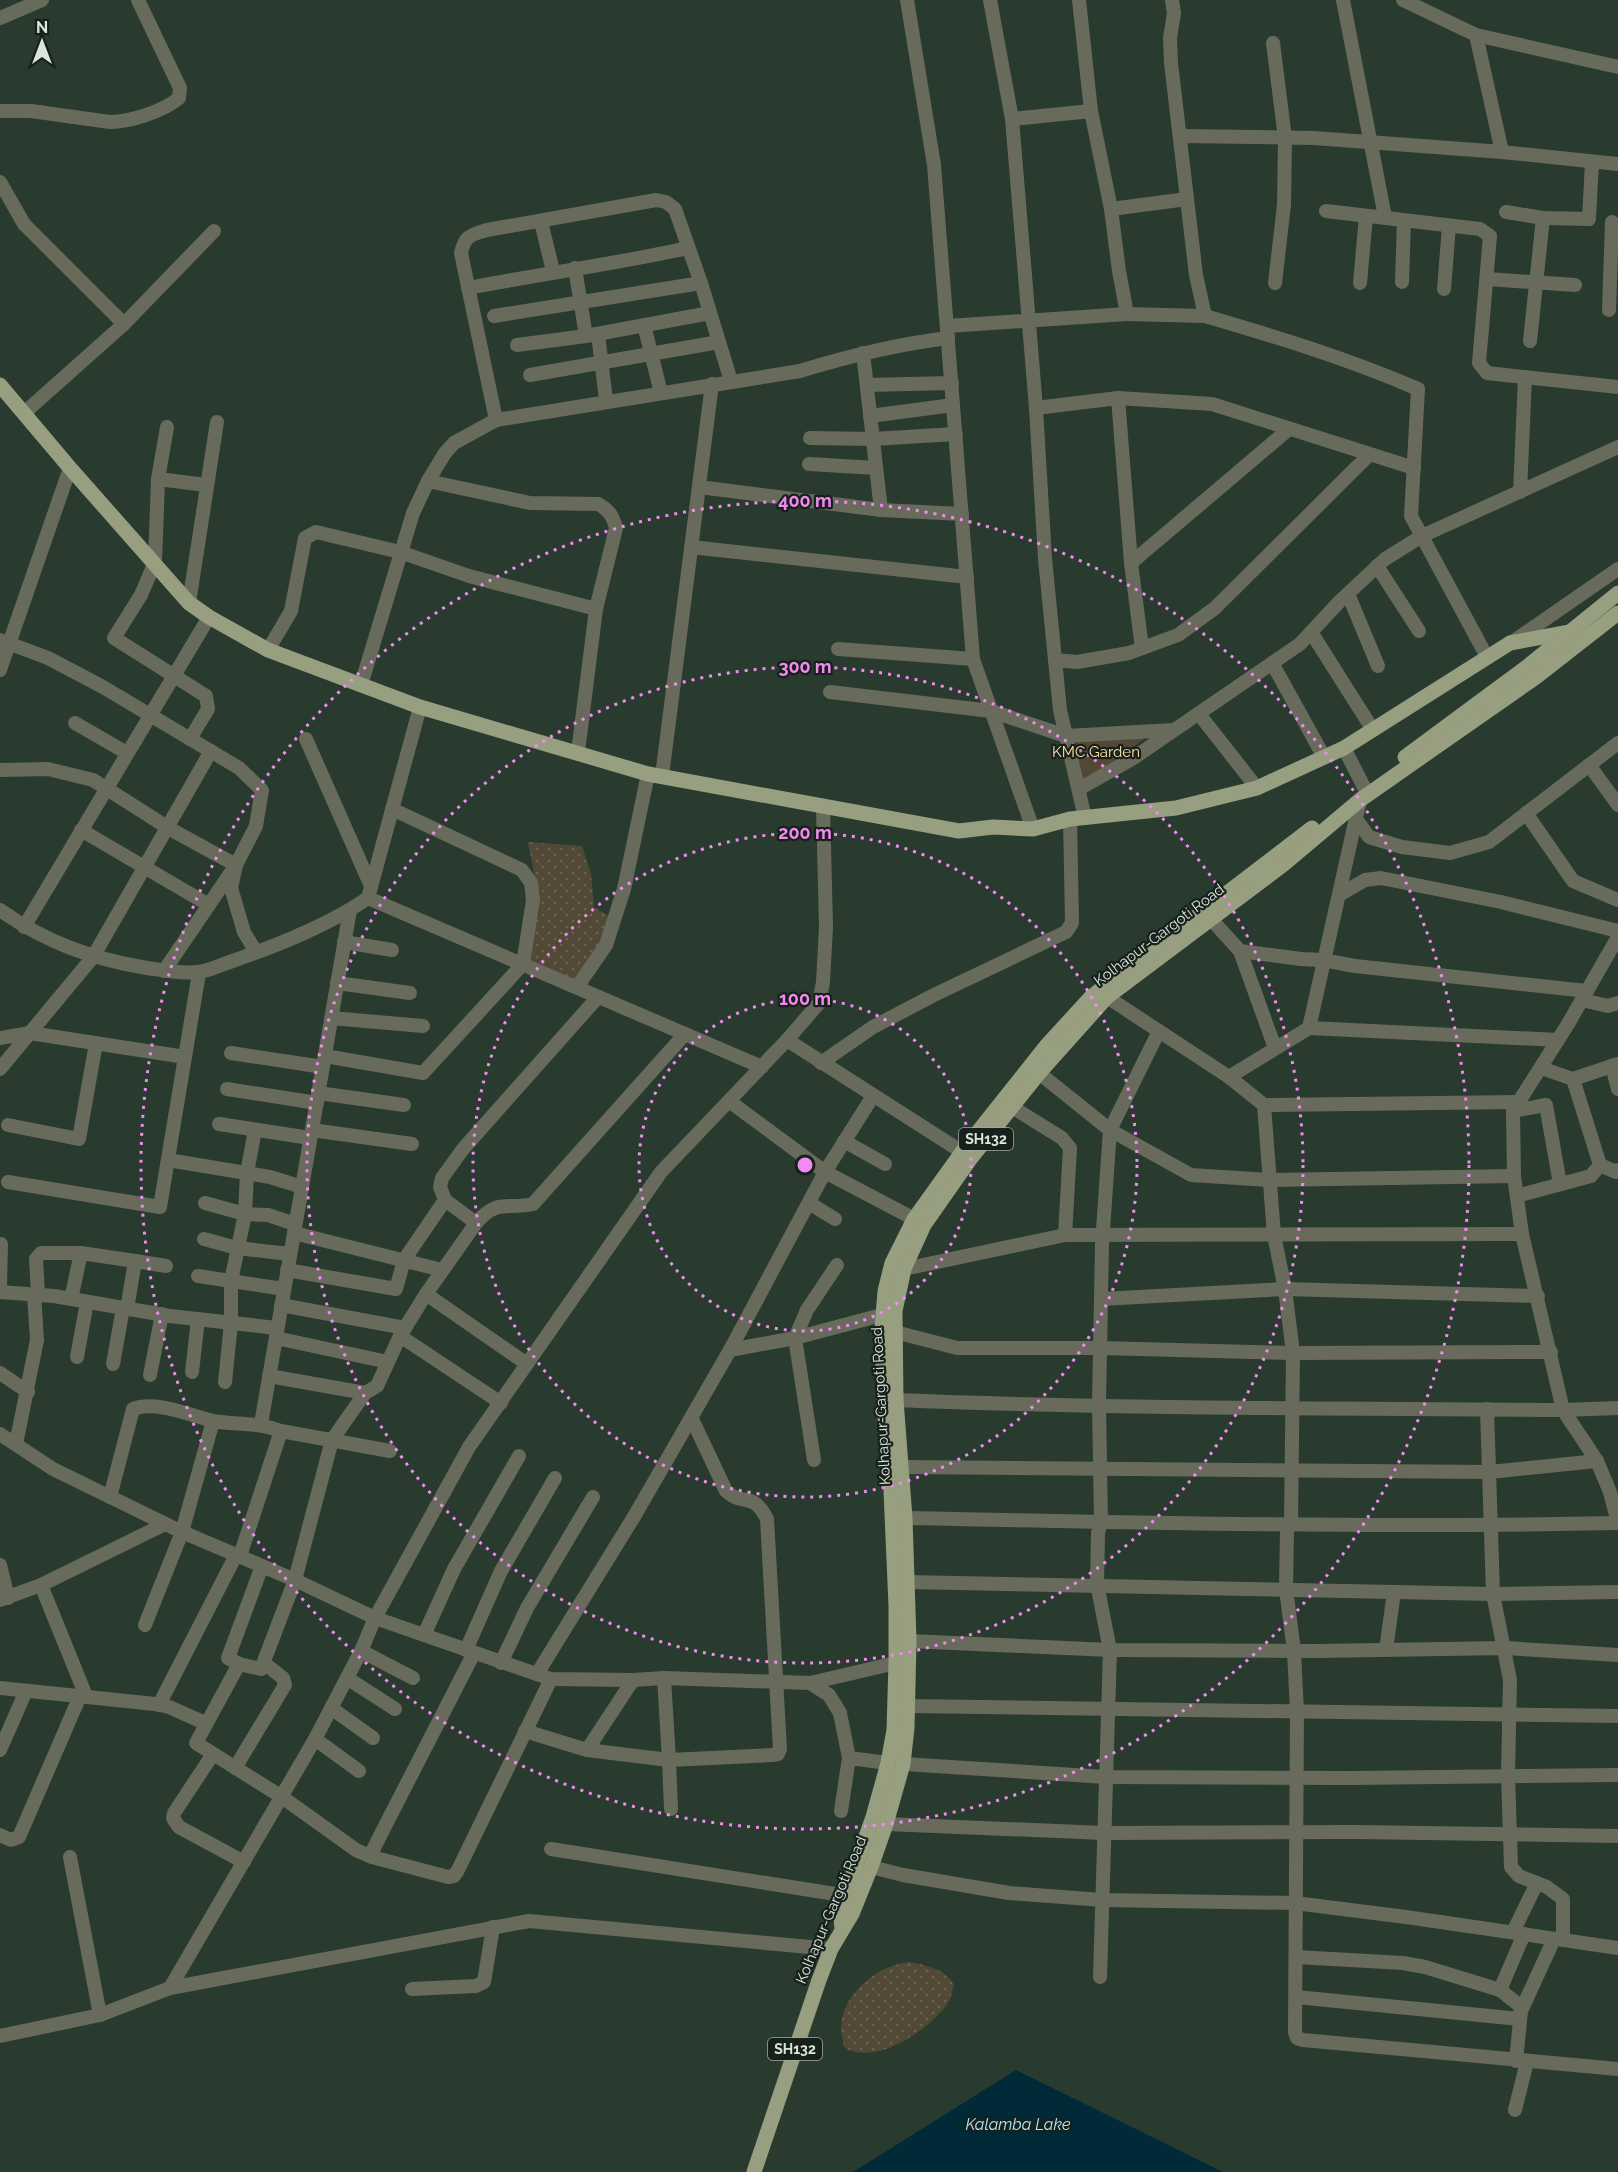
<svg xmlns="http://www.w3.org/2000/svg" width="1618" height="2172" viewBox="0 0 1618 2172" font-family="Raleway,sans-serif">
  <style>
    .park { fill: url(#park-dots) }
    .garden { fill: #514835 }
    .water { fill: #002a37 }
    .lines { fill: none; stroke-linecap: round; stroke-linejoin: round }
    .minor { stroke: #686b5c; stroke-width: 14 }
    .major { stroke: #989f80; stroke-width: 15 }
    .ring { fill: none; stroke: #f38af1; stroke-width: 3; stroke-dasharray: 3 6 }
    .labels { text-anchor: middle; stroke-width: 4.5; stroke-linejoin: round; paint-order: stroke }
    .shield { fill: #17201a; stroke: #a0aba2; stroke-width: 1.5 }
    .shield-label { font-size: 14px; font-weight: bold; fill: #dae6dd }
    .park-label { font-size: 15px; fill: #fee0a6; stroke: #17201a }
    .street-label { font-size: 15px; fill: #dae6dd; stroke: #17201a }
    .water-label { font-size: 16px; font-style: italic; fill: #b0e9fe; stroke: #17201a }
    .centre { fill: #f38af1; stroke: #17201a; stroke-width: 3 }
    .ring-label { font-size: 18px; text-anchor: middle; font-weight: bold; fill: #f38af1; stroke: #17201a; stroke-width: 4.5; stroke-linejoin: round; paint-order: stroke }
  </style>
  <defs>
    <pattern id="park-dots" width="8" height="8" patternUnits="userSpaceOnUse" patternTransform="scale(1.5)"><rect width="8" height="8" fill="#514835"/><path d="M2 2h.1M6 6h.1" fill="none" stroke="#696252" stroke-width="1.8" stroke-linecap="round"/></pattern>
  </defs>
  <rect width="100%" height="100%" fill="#283b2e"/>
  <g class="park">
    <path d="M528,842L582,846L591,874L594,907L609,916L601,942L574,981L528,960L539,910L535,879Z"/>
    <path d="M910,1962C926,1965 947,1970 954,1985C952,1991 951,1998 948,2003C931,2029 874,2068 844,2047C843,2041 841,2034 841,2028C841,1994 879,1964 910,1962Z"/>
  </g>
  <path class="garden" d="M1154,731L1079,789L1076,735Z"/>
  <path class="water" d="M1016,2070L1223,2172H853Z"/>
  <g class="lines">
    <g class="minor">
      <path d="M907,0L934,165L973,659L1033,829"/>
      <path d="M990,0L1012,119L1036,408L1045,559L1060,710L1085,818"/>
      <path d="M1079,0L1091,111L1111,209L1119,271L1127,314L1205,316"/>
      <path d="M1172,0L1174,13L1170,38L1171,63L1196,275L1205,316C1277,337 1349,359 1418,389L1411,516L1487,657"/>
      <path d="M1343,0L1385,217"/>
      <path d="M1403,0L1476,35L1618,67"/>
      <path d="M0,18L42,0"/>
      <path d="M1476,35L1502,152"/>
      <path d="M1273,43L1285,138L1284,205L1275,283"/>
      <path d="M0,111H31L110,122C130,122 164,111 179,98L180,88L138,0"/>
      <path d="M1012,119L1091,111"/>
      <path d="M1181,136L1314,138L1502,152L1618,164"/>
      <path d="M0,182L24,224L124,324"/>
      <path d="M1111,209L1187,199"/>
      <path d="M1326,211L1480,229L1490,236L1479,363L1487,373L1618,387"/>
      <path d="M1506,212L1543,218L1589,219L1592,162"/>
      <path d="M541,222L553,271"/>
      <path d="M575,268L586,336"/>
      <path d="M1487,279L1575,285"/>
      <path d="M1402,282L1404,221"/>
      <path d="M1360,283L1366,216"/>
      <path d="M468,288C541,274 615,264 688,248"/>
      <path d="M1444,289L1449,226"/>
      <path d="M1609,310L1612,222"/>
      <path d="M494,316L701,283"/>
      <path d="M644,325L661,393"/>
      <path d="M947,326L1127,314"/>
      <path d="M598,334L606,400"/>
      <path d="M1530,341L1543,218"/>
      <path d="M517,345L586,336L710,313"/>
      <path d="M863,353L881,510"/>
      <path d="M530,375L719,342"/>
      <path d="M867,385L952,383"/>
      <path d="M1118,398L1131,563L1142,648"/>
      <path d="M1036,408L1118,398L1212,404L1414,468"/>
      <path d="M24,413L124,324L214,231"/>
      <path d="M870,416L953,405"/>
      <path d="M496,420L461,253C465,235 471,235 487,230L656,200L666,202L675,209L701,283L731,381"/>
      <path d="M167,427L158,479L155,562L141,595L114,638L206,696L208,709L190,739"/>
      <path d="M810,438L872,439L956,434"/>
      <path d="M809,464L876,468"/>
      <path d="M158,479L206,485"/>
      <path d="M428,481L530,503L598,504C609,510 613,516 616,528L596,609L578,752"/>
      <path d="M699,487L881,510L962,514"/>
      <path d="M1520,492L1525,377"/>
      <path d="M691,547L967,577"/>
      <path d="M1131,563L1289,429"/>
      <path d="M1377,566L1419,631"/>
      <path d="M1348,594L1378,666"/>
      <path d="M189,603L217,422"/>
      <path d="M1311,632L1373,730"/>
      <path d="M0,640L48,658L103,687L239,768L262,790L256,826L236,865L164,971"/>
      <path d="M1511,643L1618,569"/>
      <path d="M838,649L973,659"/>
      <path d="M268,650L291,611L305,538L316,532L400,552L469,576L596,609"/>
      <path d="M1055,660L1077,662L1129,653L1178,635L1215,608L1369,455"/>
      <path d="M1272,663L1324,757"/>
      <path d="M0,670L70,468"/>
      <path d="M361,685L413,513L428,481L445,453L454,443L496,420L800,371C849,356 898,344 948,338"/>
      <path d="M830,692L991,711L1066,736L1173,730"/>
      <path d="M1199,714L1257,788"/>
      <path d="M75,723L127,753"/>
      <path d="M306,739L371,886"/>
      <path d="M1344,748L1364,787L1371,793"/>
      <path d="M1589,765L1618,805"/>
      <path d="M0,770L48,769L93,780L170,829L236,865L231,888L244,932L256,952"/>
      <path d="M662,776L712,384"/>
      <path d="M1079,789L1132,759L1300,644L1339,602L1385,559L1422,536L1618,447"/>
      <path d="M823,806L826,927L823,982L819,1003L787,1040L661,1172L469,1447L375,1618L361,1651L315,1739L170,1988L529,1921L831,1949"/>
      <path d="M1526,813L1573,881L1618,900"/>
      <path d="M1356,819L1369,837L1402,847L1450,853L1489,842L1618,743"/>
      <path d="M81,830L209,905"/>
      <path d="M1339,895L1365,880L1381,878L1501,902L1618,931"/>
      <path d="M368,898L762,1067"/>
      <path d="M0,910C45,942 92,959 147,968C163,970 180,974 197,972C207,972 218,966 227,963C273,947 328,926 368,898L420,707"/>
      <path d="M1210,918L1240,951L1301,959L1323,960L1355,966L1587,991"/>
      <path d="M24,927L209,617"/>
      <path d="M1618,937L1568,1024L1513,1111L1514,1176L1522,1234L1563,1410L1597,1461L1610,1492L1618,1523"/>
      <path d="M344,942L392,950"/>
      <path d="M1240,951L1275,1048"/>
      <path d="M337,983L410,993"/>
      <path d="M577,987L606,945L624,889L648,774"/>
      <path d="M1107,997L1229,1077L1264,1105L1519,1102"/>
      <path d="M1582,1000L1608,1006L1618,1003"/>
      <path d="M331,1018L423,1026"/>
      <path d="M1309,1028L1558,1040"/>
      <path d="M0,1038L30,1033L185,1057"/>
      <path d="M787,1040L970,1157"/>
      <path d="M231,1053L323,1067"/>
      <path d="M325,1056L423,1073L523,964L533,900L531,883L522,870L392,809"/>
      <path d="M821,1063L873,1027L934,995L1066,932L1072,923L1070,819"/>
      <path d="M1612,1066L1618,1089"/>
      <path d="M1541,1068L1573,1079L1618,1064"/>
      <path d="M0,1069L93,957L211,751"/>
      <path d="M1039,1073L1110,1130L1191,1175L1269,1180L1514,1176"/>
      <path d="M1229,1077L1309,1028L1360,800"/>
      <path d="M1573,1079L1600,1165"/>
      <path d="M227,1089L317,1103"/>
      <path d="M318,1093L404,1105"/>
      <path d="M873,1096L825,1172L922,1223"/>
      <path d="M729,1101L825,1172L730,1350"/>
      <path d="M1264,1105L1274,1235L1285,1289L1293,1353L1291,1524L1287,1530L1286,1589L1294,1651L1297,1712L1295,2032L1297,2038L1303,2040L1618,2069"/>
      <path d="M1012,1107L1062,1138L1070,1148L1065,1235"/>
      <path d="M1513,1111L1546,1105L1560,1184"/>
      <path d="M219,1124L310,1138"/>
      <path d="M8,1125L79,1139L96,1043"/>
      <path d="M312,1130L412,1144"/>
      <path d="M844,1141L885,1164"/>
      <path d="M168,1160L270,1177L302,1187"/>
      <path d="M8,1182L160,1207L199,973"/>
      <path d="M1517,1196L1591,1176L1600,1165L1616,1172L1618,1170"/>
      <path d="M445,1200L440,1187L442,1178L463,1149L598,997"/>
      <path d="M205,1203L245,1214L268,1215L295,1224"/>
      <path d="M809,1203L835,1219"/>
      <path d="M476,1223C498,1198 506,1210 533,1204L685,1034"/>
      <path d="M294,1233L442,1270"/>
      <path d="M204,1239L237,1248L290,1254"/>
      <path d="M135,1261L166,1266"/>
      <path d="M904,1269L1065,1235L1522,1234"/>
      <path d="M198,1276L284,1289"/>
      <path d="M0,1286L1,1244"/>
      <path d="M0,1292L54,1296L170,1316L277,1328"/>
      <path d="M426,1294L527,1364"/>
      <path d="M38,1295L36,1259L41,1253H81"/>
      <path d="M71,1299L81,1253L135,1261L127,1309"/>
      <path d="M1101,1299L1285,1289L1538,1296"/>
      <path d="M281,1305L405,1328"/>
      <path d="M895,1332L957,1348H1100L1293,1353L1551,1352"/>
      <path d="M400,1336L501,1403"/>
      <path d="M276,1338L388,1362"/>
      <path d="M77,1357L87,1302"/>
      <path d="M113,1364L123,1308"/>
      <path d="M192,1372L198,1319"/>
      <path d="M0,1373L28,1392"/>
      <path d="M150,1375L162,1314"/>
      <path d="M269,1376L365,1393L377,1386L400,1336L426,1294L476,1223L445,1200L404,1260L396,1289L287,1270"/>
      <path d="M225,1382L231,1323V1281L245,1214L247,1173L255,1130"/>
      <path d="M365,1393L332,1440L295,1580L261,1669L239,1664L196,1743L282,1797L356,1850L372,1857L448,1877L454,1876L458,1870L551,1679"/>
      <path d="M896,1400C1118,1409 1341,1408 1563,1410L1618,1408"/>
      <path d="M1487,1409L1493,1594L1510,1680L1508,1775L1511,1867L1519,1876L1547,1887L1563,1899V1940"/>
      <path d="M261,1424L350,910"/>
      <path d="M281,1431L390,1451"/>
      <path d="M0,1434L53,1469L182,1532L295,1580L375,1618L551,1679L633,1680L664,1678L810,1683L896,1663"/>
      <path d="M16,1444L37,1340L34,1294"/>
      <path d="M814,1460L795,1338L893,1312"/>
      <path d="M902,1467L1490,1472L1597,1461"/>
      <path d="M110,1497L133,1409C155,1400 190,1415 213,1421"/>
      <path d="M905,1518C1143,1523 1380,1528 1618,1523"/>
      <path d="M0,1565L8,1598"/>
      <path d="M907,1582L1493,1594L1618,1592"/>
      <path d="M41,1585L86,1696"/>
      <path d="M0,1600L41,1585L165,1524"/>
      <path d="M145,1625L182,1532L213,1421C237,1425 257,1422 281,1431L240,1556"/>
      <path d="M424,1635L454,1569L519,1456"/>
      <path d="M909,1641L1110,1650L1318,1651L1505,1648L1618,1655"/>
      <path d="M466,1650L501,1571L555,1478"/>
      <path d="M1386,1650L1394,1592"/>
      <path d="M361,1651L413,1678"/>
      <path d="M501,1663L527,1608L593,1497"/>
      <path d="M239,1664L228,1658L262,1566"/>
      <path d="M537,1674L635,1515L730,1350L795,1338L807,1310L837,1265"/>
      <path d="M347,1678L395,1709"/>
      <path d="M810,1683L829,1695L840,1713L849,1758L841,1811"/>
      <path d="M0,1688L155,1704L169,1707L205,1723"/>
      <path d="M159,1705L236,1555"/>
      <path d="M907,1706L1618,1716"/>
      <path d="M331,1708L373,1738"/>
      <path d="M525,1731L587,1750L669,1760L664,1678"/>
      <path d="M315,1739L359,1771"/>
      <path d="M0,1750L26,1691"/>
      <path d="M587,1750L633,1680"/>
      <path d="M213,1754L174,1813L173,1818L179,1827L244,1862"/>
      <path d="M849,1758L888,1763L1106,1777L1352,1778L1618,1775"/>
      <path d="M235,1768L285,1685L283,1678L264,1663"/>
      <path d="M671,1809L669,1760L772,1755L778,1754L780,1749L767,1519C752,1490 743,1507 726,1491L692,1419"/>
      <path d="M886,1824L1104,1833L1356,1832L1618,1836"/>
      <path d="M0,1835L11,1840L19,1837L80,1696"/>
      <path d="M551,1849L854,1897"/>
      <path d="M70,1857L100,2015"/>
      <path d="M372,1857L373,1850L383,1830L474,1653"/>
      <path d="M871,1867L903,1875L1009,1893L1102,1900L1295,1903L1406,1917L1618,1948"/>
      <path d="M1513,1932L1537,1883"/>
      <path d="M1296,1957L1403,1963L1425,1967L1500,1990L1519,2005L1521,2011L1516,2061"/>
      <path d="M1100,1977L1110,1650L1097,1584L1098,1533L1101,1522L1099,1405L1102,1244L1110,1130L1159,1031"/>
      <path d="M412,1989L476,1986L484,1982L493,1927"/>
      <path d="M1500,1990L1524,1934"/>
      <path d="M1296,1997L1520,2019"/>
      <path d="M1521,2011L1554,1939"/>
      <path d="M0,2036L100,2015L170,1988"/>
      <path d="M1515,2110L1527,2062"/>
    </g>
    <g class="major">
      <path d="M0,385L70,468L189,603L209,617L268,650L420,707L648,774L959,831L993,827L1033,829L1070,819L1176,808L1257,788L1344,748L1510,643L1570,632"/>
      <path d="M1405,757L1528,666L1618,593"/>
      <path d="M842,1928L840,1910L873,1817L888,1763L894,1730L896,1663V1606L890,1468L884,1406L882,1329L885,1291L892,1263L914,1219L962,1152L1047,1045L1091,997L1312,828"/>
      <path d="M754,2172L819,1980L831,1949L852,1914L871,1867L886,1824L903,1764L907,1728L909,1641L905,1518L896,1400L895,1311L904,1269L924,1225L971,1158L1039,1073L1107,997L1284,864L1360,800L1536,677L1618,613"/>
    </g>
  </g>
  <g class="ring">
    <circle cx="805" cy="1165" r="166"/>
    <circle cx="805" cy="1165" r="332"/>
    <circle cx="805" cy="1165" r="498"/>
    <circle cx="805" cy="1165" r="664"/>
  </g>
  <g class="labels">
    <g class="shield">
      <rect x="959" y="1128" width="54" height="22" rx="4.5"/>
      <rect x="768" y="2038" width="54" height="22" rx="4.5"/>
    </g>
    <g class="shield-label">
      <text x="986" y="1144">SH132</text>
      <text x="795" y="2054">SH132</text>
    </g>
    <g class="park-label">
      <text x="1096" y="757">KMC Garden</text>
    </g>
    <g class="street-label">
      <text transform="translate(1159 935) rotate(-37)" y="5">Kolhapur-Gargoti Road</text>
      <text transform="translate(881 1406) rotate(-93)" y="5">Kolhapur-Gargoti Road</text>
      <text transform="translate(831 1910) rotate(-67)" y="5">Kolhapur-Gargoti Road</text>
    </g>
    <g class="water-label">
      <text x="1018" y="2130">Kalamba Lake</text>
    </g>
  </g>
  <circle cx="805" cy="1165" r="9" class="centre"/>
  <g class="ring-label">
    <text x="805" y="507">400 m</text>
    <text x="805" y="673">300 m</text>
    <text x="805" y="839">200 m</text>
    <text x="805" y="1005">100 m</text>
  </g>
  <g transform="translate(42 42)" stroke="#17201a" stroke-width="4.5" paint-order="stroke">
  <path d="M0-4.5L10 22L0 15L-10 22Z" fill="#dae6dd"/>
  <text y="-9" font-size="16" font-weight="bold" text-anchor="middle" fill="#dae6dd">N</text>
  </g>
</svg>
